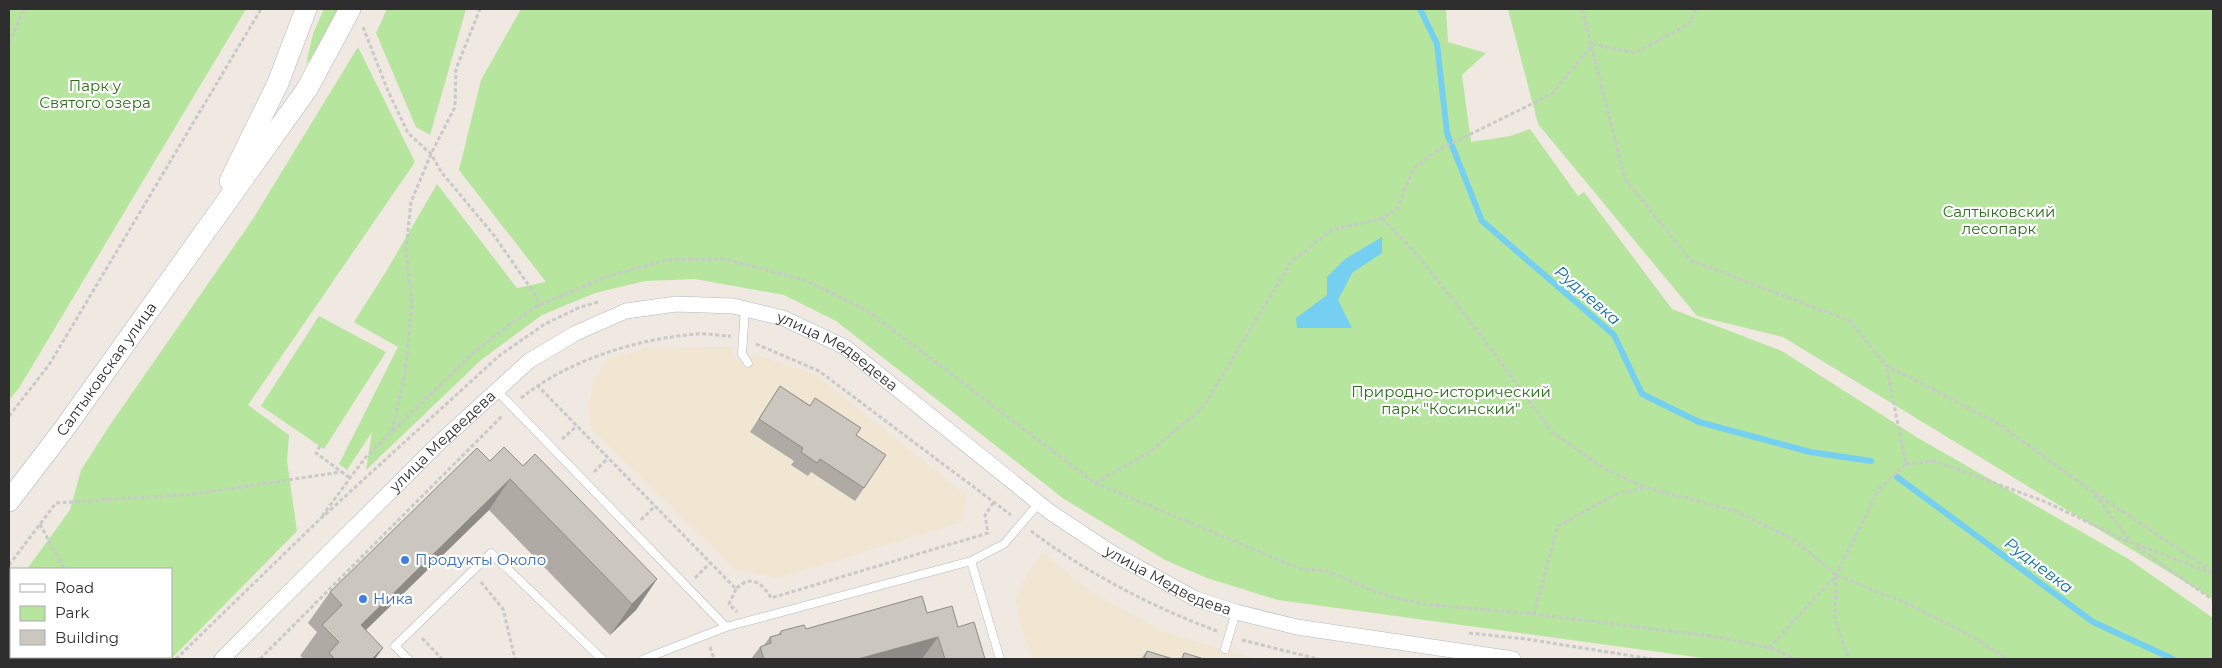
<svg xmlns="http://www.w3.org/2000/svg" width="2222" height="668" viewBox="0 0 2222 668" font-family="Montserrat,sans-serif">
  <style>
    .education { fill: #f0e6d1 }
    .green { fill: #b6e59e }
    .water { fill: #75cff0 }
    .lines { fill: none; stroke-linecap: round; stroke-linejoin: round }
    .stream { stroke: #75cff0; stroke-width: 6 }
    .lane-casing { stroke: #b4b7c1; stroke-width: 9 }
    .street-casing { stroke: #b4b7c1; stroke-width: 16 }
    .secondary-casing { stroke: #b4b7c1; stroke-width: 22 }
    .path { stroke: #c9c9c9; stroke-width: 3; stroke-dasharray: 4 2.5; stroke-linecap: butt }
    .lane { stroke: #fff; stroke-width: 8 }
    .street { stroke: #fff; stroke-width: 15 }
    .secondary { stroke: #fff; stroke-width: 21 }
    .wall { fill: #afaba4 }
    .shaded-wall { fill: #8e8b86 }
    .building { fill: #cbc7bf; stroke: #8e8b86 }
    .shop-dot { fill: #3f7fe0; stroke: #fff; stroke-width: 2 }
    .labels { text-anchor: middle; stroke-width: 4.5; stroke-linejoin: round; paint-order: stroke }
    .park-label { font-size: 15px; fill: #2c6e1b; stroke: #fff }
    .street-label { font-size: 15px; fill: #2e2e2e; stroke: #fff }
    .shop-label { font-size: 15px; fill: #366cbe; stroke: #fff; text-anchor: start }
    .water-label { font-size: 16px; font-style: italic; fill: #0d6fa3; stroke: #fff }
  </style>
  <rect width="100%" height="100%" fill="#efe9e1"/>
  <g class="education">
    <path d="M734,347L733,355L745,368L754,354L817,375L966,495L964,521L779,578L736,570L591,429L589,403L593,382L607,359L644,348Z"/>
    <path d="M1042,552L1089,590L1164,632L1257,659H1033L1023,632L1016,600L1023,582Z"/>
  </g>
  <g class="green">
    <path d="M9,9H246L19,388L9,400Z"/>
    <path d="M324,9H343L326,40L306,64L313,34Z"/>
    <path d="M387,9H466L430,135L416,127L376,33Z"/>
    <path d="M521,9H1446L1448,42L1486,53L1462,75L1471,142L1510,136L1530,129L1578,196L1584,192L1672,309L1782,351L1918,438L2127,558L2213,618V659H1710L1278,600L1207,578L1165,560L1064,499L836,321L784,295L695,279L645,281L595,293L542,315L481,360L366,470L372,432L347,470L339,464L398,347L354,322L387,270L437,184L517,288L546,282L459,170L481,80Z"/>
    <path d="M1508,9H2213V599L1783,337L1697,316L1538,124Z"/>
    <path d="M358,47L415,162L248,405L289,435L287,461L297,531L171,659H19L15,657H171V569H27L70,510L81,470L110,425L253,219Z"/>
    <path d="M319,316L386,352L324,449L261,406Z"/>
  </g>
  <path class="water" d="M1382,237V253L1352,273L1338,300L1352,328H1297L1296,318L1327,295V277L1345,259Z"/>
  <g class="lines">
    <g class="stream">
      <path d="M1420,9L1437,44L1447,133L1482,221L1614,335L1642,394L1699,422L1810,452L1871,461"/>
      <path d="M1897,477L2093,622L2173,659"/>
    </g>
    <g class="lane-casing">
      <g id="lane">
        <path d="M745,308L742,354L748,363"/>
        <path d="M496,390L726,627"/>
        <path d="M971,561L1000,659"/>
        <path d="M1225,649L1236,612"/>
        <path d="M408,659L395,646L491,553L602,659"/>
        <path d="M644,659L726,627L971,561L1004,544L1039,503"/>
      </g>
    </g>
    <g class="street-casing">
      <g id="street">
        <path id="s1" d="M222,659L439,443L529,361L576,333L626,311L676,304L733,306L783,318L845,347L1050,512L1112,553L1196,599L1236,612L1297,627L1513,659"/>
      </g>
    </g>
    <g class="secondary-casing">
      <g id="secondary">
        <path d="M230,181L278,83L306,9"/>
        <path id="s2" d="M9,501L64,429L307,89L350,9"/>
      </g>
    </g>
    <g class="path">
      <path d="M1582,9L1625,179L1690,260L1850,321L1886,365L1997,423L2092,491L2131,542L2213,574"/>
      <path d="M363,27L388,91L408,133L431,154L442,173L493,234L534,293L539,305"/>
      <path d="M9,43L24,9"/>
      <path d="M1382,218L1419,257L1479,333L1552,432L1605,469L1647,488"/>
      <path d="M756,344L819,371L1011,515"/>
      <path d="M537,385L736,589C750,574 763,583 771,598L988,533L985,515L994,502"/>
      <path d="M521,398C568,360 637,339 696,334C708,333 720,336 731,336"/>
      <path d="M9,416L49,365L261,9"/>
      <path d="M392,431L405,373L412,304L406,249L411,202L431,154L455,107L456,69L480,9"/>
      <path d="M562,439L577,426"/>
      <path d="M320,446L316,453L350,478"/>
      <path d="M1906,464L1935,461L2046,502L2129,542"/>
      <path d="M594,472L608,458"/>
      <path d="M1095,483L1150,452L1203,407L1291,262L1332,230L1382,218L1397,209L1413,169L1436,151L1552,94L1593,44L1635,53L1689,24L1696,9"/>
      <path d="M2095,493L2213,572"/>
      <path d="M322,516L365,458L392,432L474,352L510,324L539,305L609,276L666,260L724,259L805,280L868,311L1095,483L1301,569L1327,571L1384,595L1422,604L1534,614L1718,637L1769,648L1798,659"/>
      <path d="M641,520L655,506"/>
      <path d="M40,524L64,569"/>
      <path d="M1031,531C1087,573 1152,607 1217,631"/>
      <path d="M2137,547L2213,600"/>
      <path d="M9,565L56,503L194,494L341,472"/>
      <path d="M1836,576L1835,619L1849,659"/>
      <path d="M695,578L710,563"/>
      <path d="M481,582L503,609L515,659"/>
      <path d="M736,589L729,604L737,612"/>
      <path d="M1534,614L1558,526L1618,493L1648,488L1735,511L1795,540L1836,575L1913,606L1978,640L2008,659"/>
      <path d="M1469,633L1526,639L1652,659"/>
      <path d="M422,638L442,659"/>
      <path d="M1242,640L1318,659"/>
      <path d="M710,647L714,659"/>
      <path d="M1769,648L1836,575L1879,489L1906,464L1886,365"/>
      <path d="M110,657L111,659"/>
      <path d="M176,659L317,522L500,355L545,324L578,308L598,302"/>
      <path d="M260,659L502,416"/>
    </g>
    <use href="#lane" class="lane"/>
    <use href="#street" class="street"/>
    <use href="#secondary" class="secondary"/>
  </g>
  <g class="wall">
    <path d="M780,386L856,435L864,488L855,501L811,472L808,476L791,465L794,461L750,432Z"/>
    <path d="M490,461L523,466L657,579L636,610L610,635L489,510L366,630L375,659H304L300,656L317,632L308,623L330,592Z"/>
    <path d="M927,613L958,627L985,659H751L760,647L764,645L770,637L778,635L781,631L806,629Z"/>
    <path d="M1147,651L1173,659H1141Z"/>
  </g>
  <g class="shaded-wall">
    <path d="M510,479L489,510L339,656L361,625Z"/>
    <path d="M657,579L636,610L610,635L632,604Z"/>
    <path d="M938,637L922,659H858Z"/>
    <path d="M383,648L375,659H372Z"/>
  </g>
  <g class="building">
    <path d="M780,386L810,406L815,398L861,428L856,435L886,455L864,488L820,459L817,463L801,452L803,448L759,419Z"/>
    <path d="M504,447L523,466L535,454L657,579L632,604L510,479L361,625L383,648L372,659H335L329,653L339,642L322,625L342,605L330,592L477,448L490,461Z"/>
    <path d="M922,596L927,613L952,606L958,627L974,622L985,659H945L938,637L858,659H764L760,647L771,643L770,637L781,634V631L804,625L806,629Z"/>
    <path d="M1147,651L1173,659H1144Z"/>
    <path d="M1184,653L1204,659H1182Z"/>
  </g>
  <g class="shop-dot">
    <circle cx="405" cy="560" r="5"/>
    <circle cx="363" cy="599" r="5"/>
  </g>
  <g class="labels">
    <g class="park-label">
      <text x="95" y="91">Парк у<tspan x="95" dy="17">Святого озера</tspan></text>
      <text x="1999" y="217">Салтыковский<tspan x="1999" dy="17">лесопарк</tspan></text>
      <text x="1451" y="397">Природно-исторический<tspan x="1451" dy="17">парк "Косинский"</tspan></text>
    </g>
    <g class="street-label">
      <text dy="5" stroke="none"><textPath href="#s1" startOffset="760">улица Медведева</textPath></text>
      <text dy="5" stroke="none"><textPath href="#s2" startOffset="164">Салтыковская улица</textPath></text>
      <text dy="5" stroke="none"><textPath href="#s1" startOffset="310">улица Медведева</textPath></text>
      <text dy="5" stroke="none"><textPath href="#s1" startOffset="1165">улица Медведева</textPath></text>
    </g>
    <g class="shop-label">
      <text x="415" y="565">Продукты Около</text>
      <text x="373" y="604">Ника</text>
    </g>
    <g class="water-label">
      <text transform="translate(1588 295) rotate(41)" y="6">Рудневка</text>
      <text transform="translate(2039 565) rotate(37)" y="6">Рудневка</text>
    </g>
  </g>
  <rect width="2222" height="668" fill="none" stroke="#2e2e2e" stroke-width="20"/>
  <rect x="10" y="568" width="162" height="90" fill="#ffffff" stroke="#ababab"/>
  <rect x="20" y="584" width="25" height="8" fill="#ffffff" stroke="#ababab"/>
  <text x="55" y="593" font-size="15" fill="#2e2e2e">Road</text>
  <rect x="20" y="606" width="25" height="15" fill="#b6e59e" stroke="#ababab"/>
  <text x="55" y="618" font-size="15" fill="#2e2e2e">Park</text>
  <rect x="20" y="630" width="25" height="15" fill="#cbc7bf" stroke="#ababab"/>
  <text x="55" y="643" font-size="15" fill="#2e2e2e">Building</text>
</svg>
